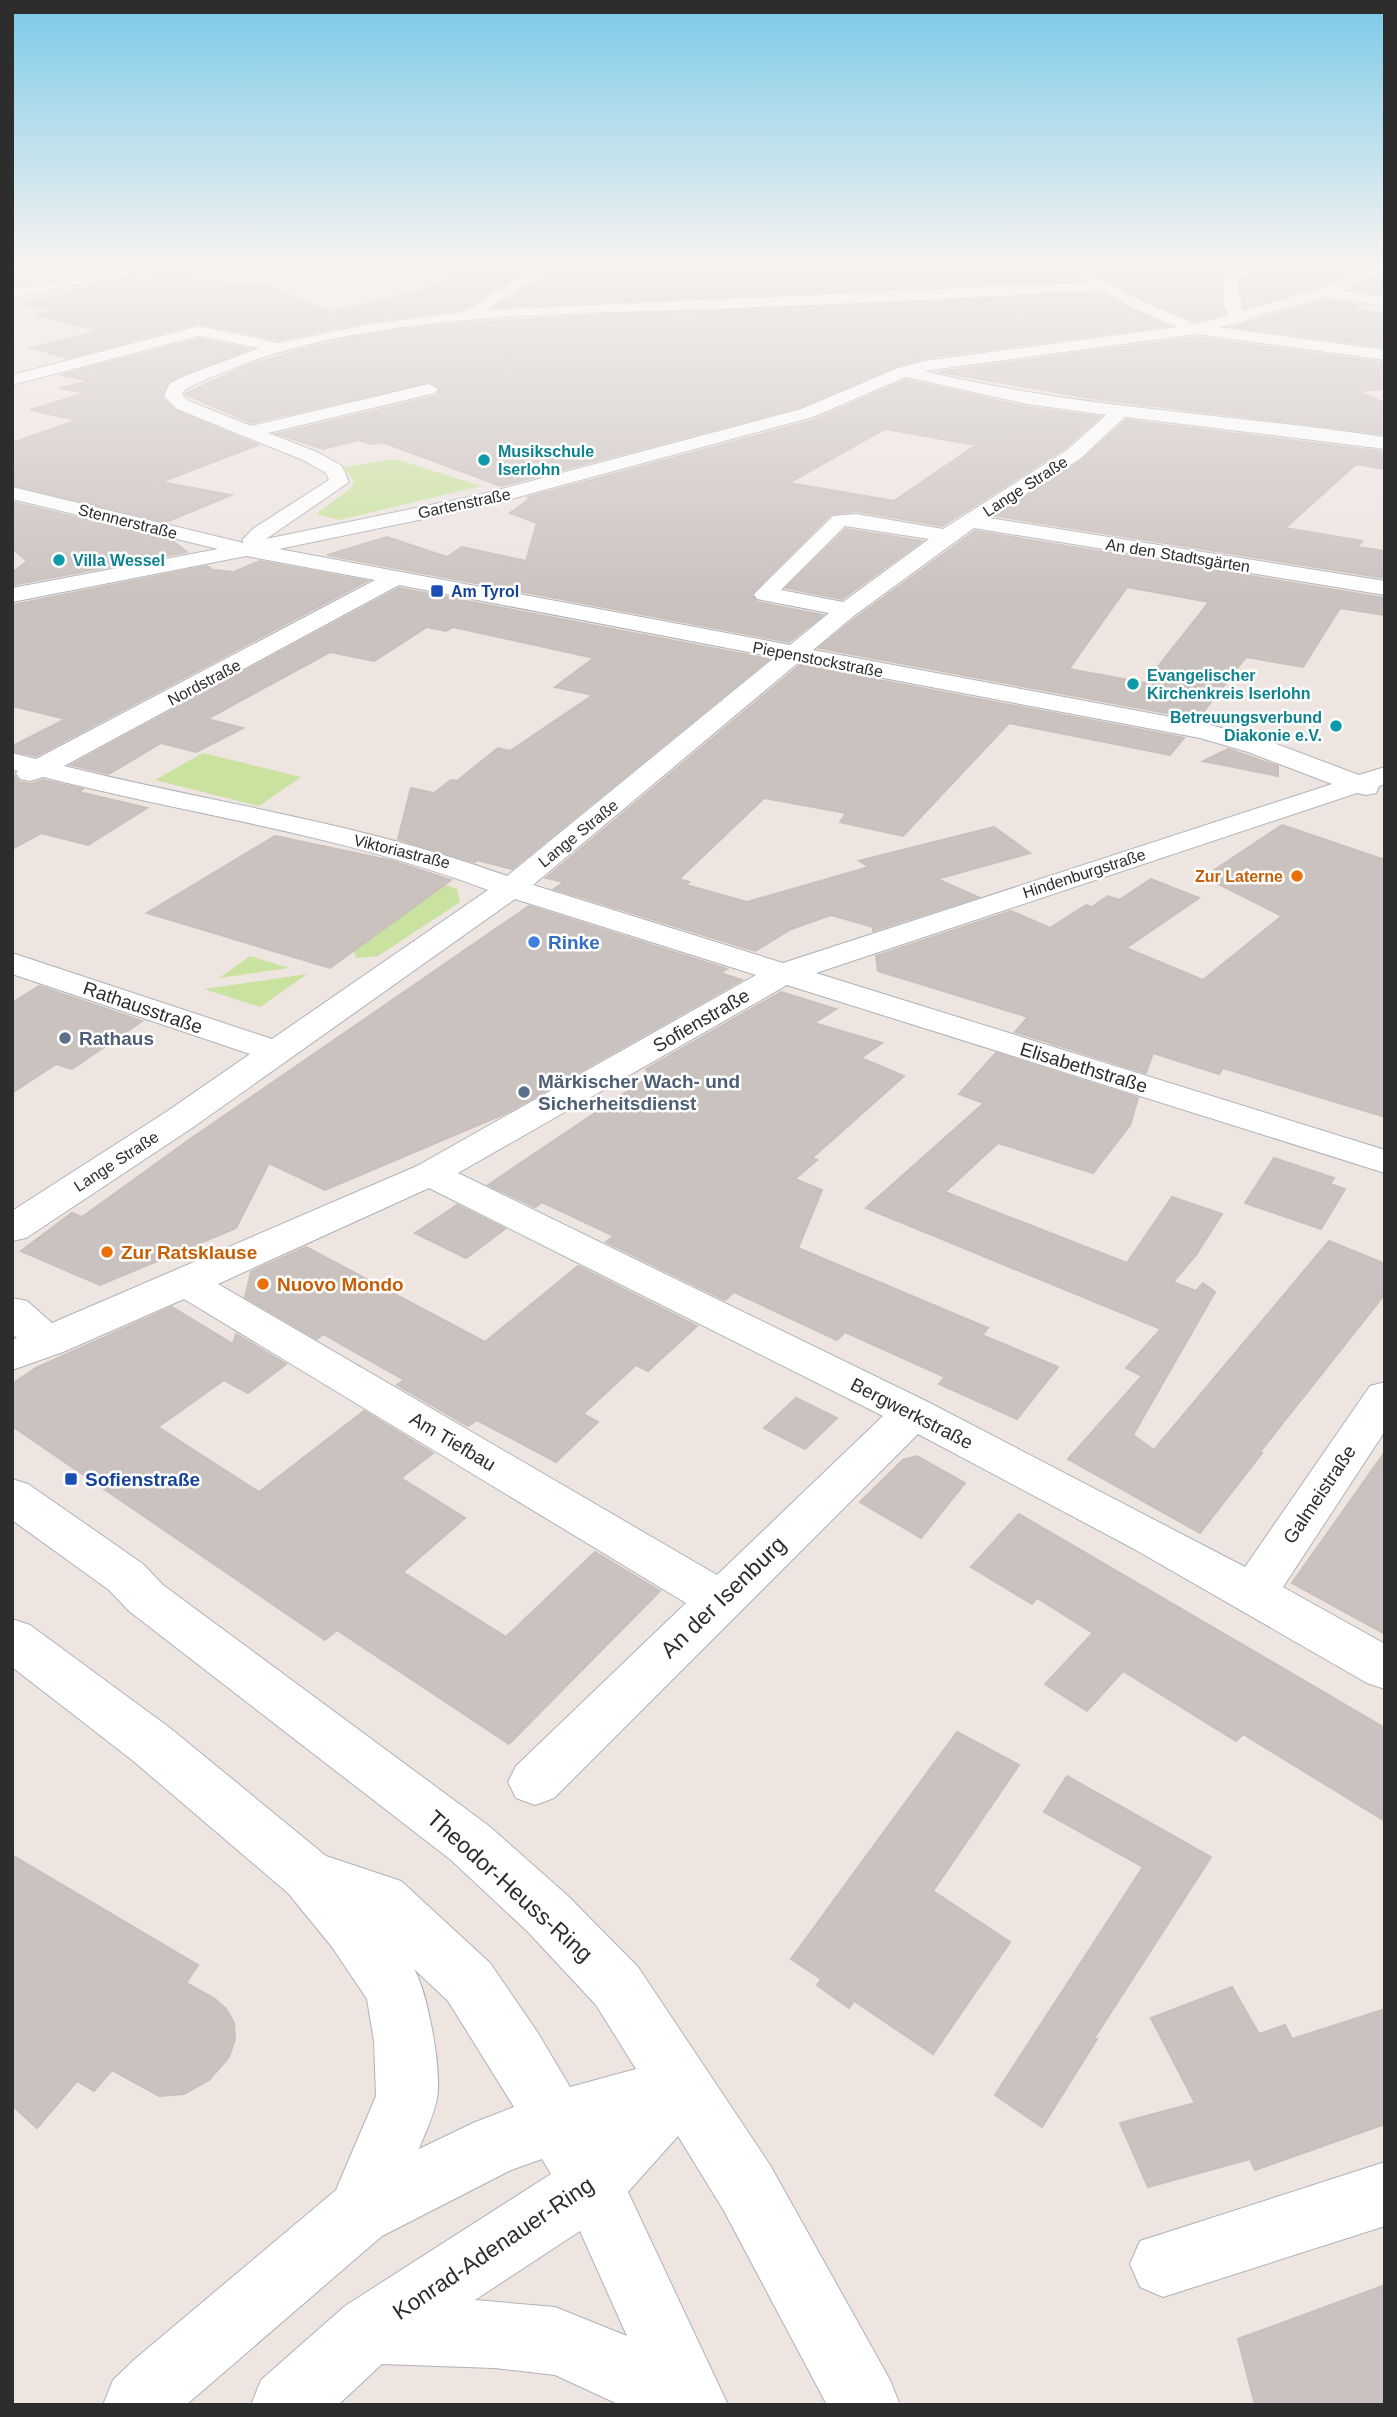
<svg xmlns="http://www.w3.org/2000/svg" width="1397" height="2417" viewBox="0 0 1397 2417" font-family="Arial,sans-serif">
  <style>
    .green { fill: #cae2a0 }
    .building { fill: #cac2bf; stroke: #cabfba; stroke-width: 2; fill-rule: evenodd }
    .lines { fill: none; stroke-linecap: round; stroke-linejoin: round }
    .minor-casing { stroke: #adb3b9; stroke-width: 2 }
    .secondary-casing { stroke: #adb3b9; stroke-width: 2 }
    .minor { fill: #fff; fill-rule: evenodd }
    .secondary { fill: #fff; fill-rule: evenodd }
    .culture-dot { fill: #0f9aa8; stroke: #fff; stroke-width: 2.5 }
    .transit-dot { fill: #1a4fb4; stroke: #fff; stroke-width: 2.5 }
    .food-dot { fill: #e8710a; stroke: #fff; stroke-width: 2.5 }
    .shop-dot { fill: #3f7fe0; stroke: #fff; stroke-width: 2.5 }
    .service-dot { fill: #5c6f8a; stroke: #fff; stroke-width: 2.5 }
    .labels { text-anchor: middle; stroke-width: 5; stroke-linejoin: round; paint-order: stroke }
    .far-culture-label { font-size: 16px; font-weight: bold; fill: #0d838f; stroke: #fff; text-anchor: start }
    .far-street-label { font-size: 16px; fill: #2d2d2d; stroke: #fff }
    .far-transit-label { font-size: 16px; font-weight: bold; fill: #164399; stroke: #fff; text-anchor: start }
    .far-food-label { font-size: 16px; font-weight: bold; fill: #c56008; stroke: #fff; text-anchor: end }
    .shop-label { font-size: 19px; font-weight: bold; fill: #366cbe; stroke: #fff; text-anchor: start }
    .street-label { font-size: 19px; fill: #2d2d2d; stroke: #fff }
    .service-label { font-size: 19px; font-weight: bold; fill: #4e5e75; stroke: #fff; text-anchor: start }
    .food-label { font-size: 19px; font-weight: bold; fill: #c56008; stroke: #fff; text-anchor: start }
    .transit-label { font-size: 19px; font-weight: bold; fill: #164399; stroke: #fff; text-anchor: start }
    .near-street-label { font-size: 23px; fill: #2d2d2d; stroke: #fff }
  </style>
  <rect width="100%" height="100%" fill="#eee4e0"/>
  <g class="green">
    <path d="M396,459L481,486L339,520L316,514L351,488L354,480L344,467Z"/>
    <path d="M203,753L301,777L259,806L155,780Z"/>
    <path d="M316,847L446,885L457,889L460,902L378,956L356,958Z"/>
    <path d="M250,956L289,968L219,978Z"/>
    <path d="M307,974L260,1007L204,989Z"/>
  </g>
  <g class="building">
    <path d="M500,261H552L520,274L463,309L369,321L279,340L198,323L68,358L31,348L99,331L37,315L53,310L23,304L126,278L149,279L166,275L240,286L260,283L330,312L421,291Z"/>
    <path d="M580,261H1244L1220,279L1221,305L1225,313L1197,321L1146,301L1085,267L1075,272L1082,280L496,307L532,284Z"/>
    <path d="M1267,263L1351,273L1317,287L1244,308L1240,282Z"/>
    <path d="M1379,276L1385,277V288L1377,292L1385,294L1350,289Z"/>
    <path d="M1102,293L1134,311L1167,326L923,358L897,366L800,407L501,486L382,442L372,444L358,440L323,449L277,434L436,396L441,388L430,382L251,423L185,394L243,367L307,348L373,334L442,325L581,316Z"/>
    <path d="M1324,300L1358,305L1349,308L1385,315V347L1234,327Z"/>
    <path d="M1196,337L1385,363V389L1356,391L1385,403V434L1096,399L939,372Z"/>
    <path d="M199,339L249,349L169,381L162,398L176,411L258,445L161,482L231,495L166,522L12,485V443L77,420L30,410L86,393L60,388L91,381L61,375Z"/>
    <path d="M906,380L1026,407L1100,417L1065,448L942,526L856,511L831,514L751,594L757,602L823,615L789,642L327,555L387,537L447,557L462,547L526,561L537,523L510,513L531,498L528,497L814,420ZM885,429L976,445L894,501L789,483Z"/>
    <path d="M1126,420L1385,452V469L1356,464L1285,528L1362,541L1357,547L1385,551V578L996,516L1082,460Z"/>
    <path d="M12,502L171,540L187,552L12,585V573L27,561L12,548Z"/>
    <path d="M846,529L922,541L842,599L786,588Z"/>
    <path d="M975,531L1385,598V615L1340,608L1303,667L1246,657L1198,719L819,648L857,617ZM1127,587L1209,602L1145,683L1069,669Z"/>
    <path d="M260,561L367,581L36,756L12,751V746L66,719L12,706V605L207,566L213,570L234,572Z"/>
    <path d="M399,588L769,659L512,869L477,860L475,862L398,839L411,788L434,793L451,780L457,781L498,748L510,751L593,695L555,687L594,658L453,627L446,631L427,627L374,661L330,652L207,719L243,728L196,752L161,743L109,774L71,765Z"/>
    <path d="M800,665L1184,738L1170,755L1009,723L903,836L840,822L846,813L764,798L679,879L689,882L686,885L747,902L869,867L859,861L994,827L1030,853L937,879L978,897L873,931V927L831,915L791,929L755,951L554,889L564,882L546,878Z"/>
    <path d="M1228,749L1278,766V776L1203,761Z"/>
    <path d="M12,772L19,782L31,784L43,780L83,789L79,792L147,808L88,845L41,833L12,849Z"/>
    <path d="M1282,825L1385,860V1117L1223,1068L1219,1074L1153,1053L1146,1073L1015,1032L1028,1017L878,971L876,956L1011,911L1050,928L1086,905L1092,907L1108,896L1119,900L1151,879L1199,898L1126,948L1203,980L1282,916L1204,877Z"/>
    <path d="M275,836L393,861L451,880L330,968L147,913Z"/>
    <path d="M529,906L727,969L720,973L742,980L504,1114L325,1190L269,1163L236,1228L100,1285L21,1251L72,1213L82,1217L186,1142Z"/>
    <path d="M39,986L142,1021L72,1069L56,1064L12,1093V1003Z"/>
    <path d="M781,992L836,1009L814,1023L882,1043L861,1058L904,1076L812,1158L817,1160L795,1179L822,1190L798,1248L988,1328L982,1335L1058,1367L1017,1419L939,1384L945,1377L845,1332L837,1340L734,1292L725,1300L606,1242L614,1236L542,1202L535,1207L488,1185L650,1076L646,1069Z"/>
    <path d="M996,1053L1138,1098L1130,1125L1093,1173L998,1143L945,1192L1127,1263L1172,1197L1222,1214L1196,1255L1173,1282L1196,1291L1203,1283L1215,1292L1133,1435L1154,1450L1329,1241L1385,1264V1294L1259,1453H1262L1200,1533L1068,1459L1142,1376L1126,1368L1161,1329L866,1208L984,1103L959,1094Z"/>
    <path d="M1274,1158L1334,1178L1330,1184L1345,1189L1321,1229L1245,1203Z"/>
    <path d="M457,1205L505,1229L466,1258L415,1233Z"/>
    <path d="M306,1247L485,1342L578,1266L697,1326L648,1371L636,1365L583,1414L598,1422L556,1462L477,1420L468,1426L397,1385L404,1380L323,1334L317,1339L245,1297L251,1272Z"/>
    <path d="M172,1307L233,1344L236,1334L286,1364L248,1393L224,1380L158,1427L259,1492L364,1411L433,1453L401,1478L465,1518L403,1572L506,1637L595,1552L660,1591L509,1744L337,1630L325,1640L12,1426V1384L36,1368Z"/>
    <path d="M796,1398L837,1418L805,1449L764,1428Z"/>
    <path d="M1385,1452V1634L1292,1583Z"/>
    <path d="M917,1456L965,1483L921,1538L860,1502L903,1460Z"/>
    <path d="M1019,1514L1385,1728V1821L1243,1734L1236,1741L1123,1671L1087,1711L1045,1684L1093,1633L1037,1598L1032,1604L971,1567Z"/>
    <path d="M957,1732L1019,1765L933,1891L1010,1942L933,2054L854,2001L849,2008L817,1985L821,1979L791,1959Z"/>
    <path d="M1067,1776L1211,1857L1093,2040L1097,2039L1042,2127L995,2095L1143,1867L1044,1812Z"/>
    <path d="M12,1855L198,1965L186,1983L215,1999L226,2009L234,2023L235,2039L229,2057L209,2080L184,2094L159,2096L112,2070L94,2091L77,2081L37,2128L12,2105Z"/>
    <path d="M1232,1987L1259,2034L1285,2025L1292,2039L1385,2009V2124L1255,2170L1250,2159L1148,2187L1120,2123L1195,2103L1151,2018Z"/>
    <path d="M1385,2285V2405H1255L1238,2339Z"/>
  </g>
  <g class="lines">
    <g class="minor-casing">
      <g id="minor">
        <path d="M559,261H578L531,282L486,310L1090,282L1077,273L1084,269L1145,303L1197,324L1229,315L1224,305L1223,279L1249,261H1266L1237,281L1242,311L1318,289L1385,262V271L1340,290L1385,297V306L1324,297L1247,319L1244,322L1218,327L1385,350V360L1196,334L924,371C1075,408 1231,414 1385,437V449L1125,417L1081,458L989,518L1385,581V595L974,528L855,615L813,650L1203,723L1266,740L1359,775L1385,767V784L1379,786L1376,793L1366,795L1357,793L816,973L1385,1150V1173L787,985L458,1173L928,1402L1245,1567L1370,1386L1385,1382V1431L1283,1587L1385,1644V1689L1367,1683L1134,1549L918,1434L554,1798L535,1805L516,1798L508,1782L516,1766L686,1603L184,1299L63,1352L12,1370V1340L17,1338L12,1334V1298L27,1301L52,1323L417,1166L756,975L515,899L192,1128L26,1238L12,1241V1211L166,1112L250,1054L12,974V953L272,1039L488,890C344,835 192,815 43,777L30,781L20,779L16,773L18,771L12,769V753L36,759L375,580L246,556L12,602V588L218,549L12,499V487L244,543L242,540L254,528L329,480L326,473L303,460L177,409L164,396L170,383L187,375L259,348L199,336L12,385V375L199,326L279,343L370,324L464,312L521,276ZM1103,290L1135,309L1177,327L924,361L898,368L801,409L479,495L266,539L349,482L342,466L317,452L268,433L435,393L438,389L429,384L251,426L189,401L182,395L184,390C332,312 548,315 712,309C843,304 973,298 1103,290ZM906,377L1027,404L1106,415L1067,450L943,529L856,514L833,516L754,594L757,599L829,613L790,645L279,549L481,507L813,417ZM845,526L929,539L843,602L781,590ZM399,585L775,657L507,876C363,823 212,803 64,766ZM799,662L1200,738L1248,752L1332,784L783,963L533,885ZM429,1188L883,1416L717,1575L218,1284Z"/>
        <path d="M1385,2162V2226L1163,2297L1140,2287L1130,2264L1140,2241Z"/>
      </g>
    </g>
    <g class="secondary-casing">
      <g id="secondary">
        <path d="M154,261H182L175,265L12,298V290Z"/>
        <path d="M12,1479L28,1484L143,1564L163,1585L489,1826L568,1896L638,1967L770,2165L890,2380L900,2405H827L724,2211L678,2136L628,2192L728,2405H620L555,2375L494,2368L382,2364L338,2405H251L261,2380L345,2306L551,2174L542,2159L511,2170L382,2236L186,2405H103L113,2380L135,2359L336,2190L376,2096L374,2041L367,1999L332,1947L288,1893L132,1760L12,1667V1619L30,1625L170,1728L326,1856L401,1881L490,1963L538,2033L570,2087L636,2069L596,2005L528,1932L451,1860L129,1611L109,1590L12,1520ZM414,1969L448,2001L514,2107L473,2123L419,2149C425,2133 434,2115 437,2098C442,2071 428,1993 414,1969ZM580,2231L627,2336L555,2307L475,2300Z"/>
      </g>
    </g>
    <use href="#minor" class="minor"/>
    <use href="#secondary" class="secondary"/>
  </g>
  <linearGradient id="sky" x2="0" y2="1"><stop stop-color="#7bcae8"/><stop offset="0.44" stop-color="#f7f3f1"/><stop offset="1" stop-color="#f7f3f1" stop-opacity="0"/></linearGradient>
  <rect width="1397" height="599" fill="url(#sky)"/>
  <g class="culture-dot">
    <circle cx="484" cy="460" r="7"/>
    <circle cx="59" cy="560" r="7"/>
    <circle cx="1133" cy="684" r="7"/>
    <circle cx="1336" cy="726" r="7"/>
  </g>
  <g class="transit-dot">
    <rect x="430" y="584" width="14" height="14" rx="3.5"/>
    <rect x="64" y="1472" width="14" height="14" rx="3.5"/>
  </g>
  <g class="food-dot">
    <circle cx="1297" cy="876" r="7"/>
    <circle cx="107" cy="1252" r="7"/>
    <circle cx="263" cy="1284" r="7"/>
  </g>
  <circle class="shop-dot" cx="534" cy="942" r="7"/>
  <g class="service-dot">
    <circle cx="65" cy="1038" r="7"/>
    <circle cx="524" cy="1092" r="7"/>
  </g>
  <g class="labels">
    <g class="far-culture-label">
      <text x="498" y="457">Musikschule<tspan x="498" dy="18">Iserlohn</tspan></text>
      <text x="73" y="566">Villa Wessel</text>
      <text x="1147" y="681">Evangelischer<tspan x="1147" dy="18">Kirchenkreis Iserlohn</tspan></text>
      <text x="1322" y="723" text-anchor="end">Betreuungsverbund<tspan x="1322" dy="18">Diakonie e.V.</tspan></text>
    </g>
    <g class="far-street-label">
      <text transform="translate(1025 486) rotate(-33)" y="6">Lange Straße</text>
      <text transform="translate(464 503) rotate(-12)" y="6">Gartenstraße</text>
      <text transform="translate(128 521) rotate(14)" y="6">Stennerstraße</text>
      <text transform="translate(1178 555) rotate(9)" y="6">An den Stadtsgärten</text>
      <text transform="translate(818 659) rotate(11)" y="6">Piepenstockstraße</text>
      <text transform="translate(204 682) rotate(-28)" y="6">Nordstraße</text>
      <text transform="translate(578 833) rotate(-39)" y="6">Lange Straße</text>
      <text transform="translate(402 851) rotate(14)" y="6">Viktoriastraße</text>
      <text transform="translate(1084 873) rotate(-18)" y="6">Hindenburgstraße</text>
      <text transform="translate(116 1161) rotate(-33)" y="6">Lange Straße</text>
    </g>
    <g class="far-transit-label">
      <text x="451" y="597">Am Tyrol</text>
    </g>
    <g class="far-food-label">
      <text x="1283" y="882">Zur Laterne</text>
    </g>
    <g class="shop-label">
      <text x="548" y="949">Rinke</text>
    </g>
    <g class="street-label">
      <text transform="translate(143 1007) rotate(19)" y="7">Rathausstraße</text>
      <text transform="translate(701 1020) rotate(-30)" y="7">Sofienstraße</text>
      <text transform="translate(1084 1067) rotate(17)" y="7">Elisabethstraße</text>
      <text transform="translate(912 1413) rotate(27)" y="7">Bergwerkstraße</text>
      <text transform="translate(453 1441) rotate(31)" y="7">Am Tiefbau</text>
      <text transform="translate(1319 1494) rotate(-56)" y="7">Galmeistraße</text>
    </g>
    <g class="service-label">
      <text x="79" y="1045">Rathaus</text>
      <text x="538" y="1088">Märkischer Wach- und<tspan x="538" dy="22">Sicherheitsdienst</tspan></text>
    </g>
    <g class="food-label">
      <text x="121" y="1259">Zur Ratsklause</text>
      <text x="277" y="1291">Nuovo Mondo</text>
    </g>
    <g class="transit-label">
      <text x="85" y="1486">Sofienstraße</text>
    </g>
    <g class="near-street-label">
      <text transform="translate(723 1597) rotate(-44)" y="8">An der Isenburg</text>
      <text transform="translate(510 1886) rotate(42)" y="8">Theodor-Heuss-Ring</text>
      <text transform="translate(493 2248) rotate(-34)" y="8">Konrad-Adenauer-Ring</text>
    </g>
  </g>
  <rect width="1397" height="2417" fill="none" stroke="#2d2d2d" stroke-width="28"/>
</svg>
